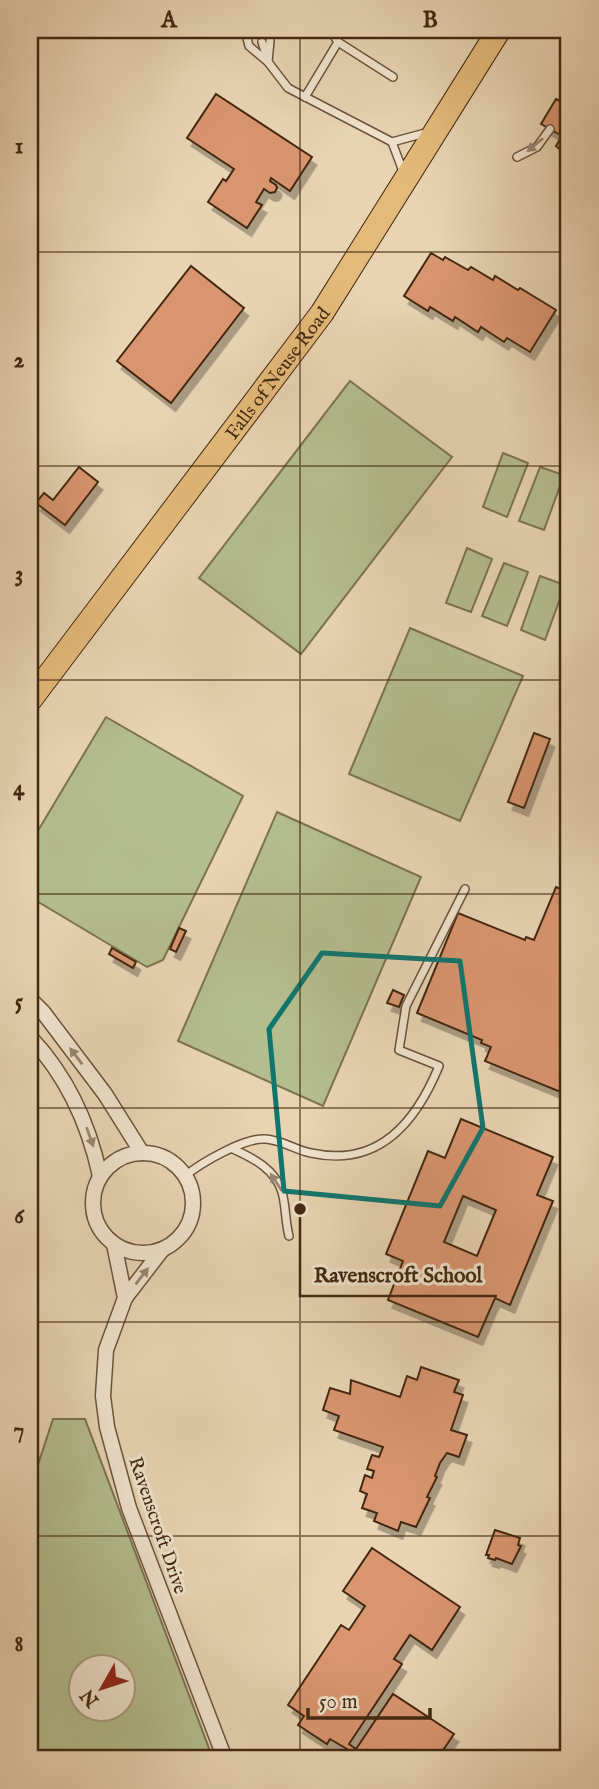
<svg xmlns="http://www.w3.org/2000/svg" width="599" height="1789" viewBox="0 0 599 1789" font-family="'IM FELL English',serif">
  <style>
    .green { fill: #b4bd8e; stroke: #7c7250; stroke-width: 2; fill-rule: evenodd }
    .building { fill: #d99570; stroke: #432811; stroke-width: 2; fill-rule: evenodd; filter: url(#shadow) }
    .lines { fill: none; stroke-linecap: round; stroke-linejoin: round }
    .lane-casing { stroke: #6c533a; stroke-width: 10 }
    .street-casing { stroke: #6c533a; stroke-width: 17 }
    .primary-casing { stroke: #432811; stroke-width: 25 }
    .lane { stroke: #f0e3ce; stroke-width: 7 }
    .street { stroke: #f0e3ce; stroke-width: 14 }
    .primary { stroke: #e4ba7a; stroke-width: 23 }
    .oneway { fill: #9a8670 }
    .marked { fill: none; stroke: #0f766e; stroke-width: 5; stroke-linejoin: round }
    .grid { fill: none; stroke: #432811; stroke-width: 2; stroke-opacity: 0.55 }
    .labels { text-anchor: middle; stroke-width: 6; stroke-linejoin: round; paint-order: stroke }
    .street-label { font-size: 19px; fill: #432811; stroke: #f0e3ce }
    .leader { fill: none; stroke: #432811; stroke-width: 2.5 }
    .callout-dot { fill: #432811; stroke: #f0e3ce; stroke-width: 2.5 }
    .callout-label { font-size: 21px; text-anchor: middle; font-weight: bold; fill: #432811; stroke: #f0e3ce; stroke-width: 6; stroke-linejoin: round; paint-order: stroke }
    .neatline { fill: none; stroke: #432811; stroke-width: 2.5 }
    .grid-label { font-size: 23px; text-anchor: middle; font-weight: bold; fill: #432811 }
  </style>
  <defs>
    <filter id="shadow"><feDropShadow dx="4.5" dy="8" stdDeviation="0" flood-color="#0004"/></filter>
  </defs>
  <rect width="100%" height="100%" fill="#e8d4b3"/>
  <filter id="stains"><feTurbulence type="fractalNoise" baseFrequency=".00286" numOctaves="4"/><feColorMatrix values="0 0 0 0 .2 0 0 0 0 .09 0 0 0 0 .02 0 0 0 .5 -.17"/></filter>
  <radialGradient id="worn" r=".72"><stop offset=".6" stop-color="#630" stop-opacity="0"/><stop offset="1" stop-color="#630" stop-opacity=".3"/></radialGradient>
  <g class="green">
    <path d="M350,381L452,457L301,654L199,578Z"/>
    <path d="M503,453L528,463L507,517L483,507Z"/>
    <path d="M540,467L564,475L544,530L519,521Z"/>
    <path d="M467,548L492,559L471,612L446,603Z"/>
    <path d="M504,563L528,572L507,626L482,616Z"/>
    <path d="M540,576L565,585L545,640L521,630Z"/>
    <path d="M410,628L523,676L460,821L349,774Z"/>
    <path d="M106,717L243,796L163,960L147,967L30,897V844Z"/>
    <path d="M277,812L421,877L323,1106L178,1041Z"/>
    <path d="M53,1419H85L213,1759H30V1489ZM122,1666V1708H80V1666Z"/>
  </g>
  <g class="building">
    <path d="M216,94L312,157L290,191L271,178L270,181L276,185L277,188L275,192L270,193L264,189L256,202L262,205L247,228L208,202L223,179L226,181L234,169L187,138Z"/>
    <path d="M556,99L569,106V157L556,146L562,136L541,124Z"/>
    <path d="M431,253L443,260L445,257L468,270L471,267L493,280L495,276L518,290L520,288L556,310L530,352L507,338L504,342L481,327L478,332L455,317L453,321L430,307L428,311L404,296Z"/>
    <path d="M191,266L244,308L171,403L117,361Z"/>
    <path d="M79,467L98,482L65,525L36,503L44,493L53,500Z"/>
    <path d="M534,733L550,739L524,808L508,802Z"/>
    <path d="M556,887L569,893L568,1095L485,1061L491,1047L481,1043L482,1040L417,1013L458,913L525,940L526,937L534,940Z"/>
    <path d="M179,928L186,931L176,952L170,949Z"/>
    <path d="M112,948L136,962L133,968L109,954Z"/>
    <path d="M393,990L404,995L399,1007L387,1003Z"/>
    <path d="M461,1119L553,1157L537,1195L553,1201L510,1305L495,1298L478,1337L388,1300L403,1261L386,1254L428,1151L445,1158ZM463,1196L496,1210L477,1256L444,1242Z"/>
    <path d="M421,1367L459,1380L454,1392L463,1395L451,1430L467,1435L459,1457L447,1453L440,1463L435,1476L437,1477L427,1497L430,1498L416,1527L401,1522L398,1531L374,1521L377,1513L362,1508L367,1494L360,1491L365,1475L372,1478L374,1471L367,1469L372,1455L379,1457L383,1447L334,1430L339,1416L323,1410L330,1388L350,1394L351,1380L400,1397L407,1376L417,1380Z"/>
    <path d="M495,1530L520,1538L518,1545L521,1546L512,1564L496,1558L495,1560L488,1558L489,1555H486Z"/>
    <path d="M372,1548L460,1607L432,1650L410,1635L394,1659L402,1664L349,1744L356,1749L393,1694L454,1734L437,1759H364L330,1739L327,1744L298,1725L304,1716L288,1705L341,1625L349,1630L365,1606L343,1591Z"/>
  </g>
  <g class="lines">
    <g class="lane-casing">
      <g id="lane">
        <path d="M245,30L249,46L268,62"/>
        <path d="M330,30L338,42L393,77"/>
        <path d="M270,41L268,62L288,88L392,142L429,132"/>
        <path d="M262,42L267,58"/>
        <path d="M305,97L338,42"/>
        <path d="M567,105L569,102"/>
        <path d="M392,142L404,174"/>
        <path d="M517,157L537,147L550,129"/>
        <path d="M233,1149C253,1158 275,1169 282,1192C286,1206 285,1221 289,1236"/>
        <path d="M185,1176C201,1163 245,1137 266,1139C281,1140 296,1150 311,1153C379,1168 416,1122 439,1066L399,1050L406,1006L465,889"/>
      </g>
    </g>
    <g class="street-casing">
      <g id="street">
        <path d="M30,999L43,1012L105,1094L142,1153"/>
        <path d="M30,1037C67,1076 89,1125 100,1176"/>
        <circle cx="143" cy="1203" r="50"/>
        <path d="M114,1244L125,1298L162,1250"/>
        <path d="M125,1298L106,1350L103,1396L107,1427L129,1508L225,1759"/>
      </g>
    </g>
    <g class="primary-casing">
      <g id="primary">
        <path id="s1" d="M30,700L322,313L499,30"/>
      </g>
    </g>
    <use href="#lane" class="lane"/>
    <use href="#street" class="street"/>
    <use href="#primary" class="primary"/>
  </g>
  <defs><path id="oneway-solid" d="M-6-.8H1V-3.2L6.5 0L1 3.2V.8H-6Z" transform="scale(1.75)"/></defs>
  <g class="oneway">
    <use href="#oneway-solid" transform="translate(535 145) rotate(140)"/>
    <use href="#oneway-solid" transform="translate(76 1056) rotate(-127)"/>
    <use href="#oneway-solid" transform="translate(90 1137) rotate(70)"/>
    <use href="#oneway-solid" transform="translate(276 1182) rotate(-123)"/>
    <use href="#oneway-solid" transform="translate(142 1276) rotate(-52)"/>
  </g>
  <path class="marked" d="M322,953L460,961L483,1128L440,1206L284,1191L269,1029Z"/>
  <path class="grid" d="M300,30V1759M30,252H569M30,466H569M30,680H569M30,894H569M30,1108H569M30,1322H569M30,1536H569"/>
  <g class="labels">
    <g class="street-label">
      <text dy="7" stroke="none"><textPath href="#s1" startOffset="410">Falls of Neuse Road</textPath></text>
      <text transform="translate(159 1525) rotate(71)" y="7">Ravenscroft Drive</text>
    </g>
  </g>
  <path class="leader" d="M300 1209L300 1296H497"/>
  <circle class="callout-dot" cx="300" cy="1209" r="7"/>
  <g class="callout-label">
    <text x="398" y="1282">Ravenscroft School</text>
  </g>
  <rect width="599" height="1789" fill="none" stroke="#e8d4b3" stroke-width="77"/>
  <g transform="translate(102 1688) rotate(231)"><circle r="33" fill="#f0e3ce" stroke="#ab9882" stroke-width="2"/>
  <path d="M0-5L12 26L0 18L-12 26Z" fill="#8f2418"/>
  <text y="-10" font-size="19" font-weight="bold" text-anchor="middle" fill="#432811">N</text>
  </g>
  <path d="M308 1708v10h122v-10" fill="none" stroke="#432811" stroke-width="3.5"/>
  <text x="319" y="1708" font-size="21" fill="#432811" stroke="#f0e3ce" stroke-width="5" paint-order="stroke">50 m</text>
  <rect x="38" y="38" width="522" height="1712" class="neatline"/>
  <g class="grid-label">
    <text x="169" y="27">A</text>
    <text x="430" y="27">B</text>
    <text x="19" y="153">1</text>
    <text x="19" y="367">2</text>
    <text x="19" y="581">3</text>
    <text x="19" y="795">4</text>
    <text x="19" y="1009">5</text>
    <text x="19" y="1223">6</text>
    <text x="19" y="1437">7</text>
    <text x="19" y="1651">8</text>
  </g>
  <rect width="100%" height="100%" filter="url(#stains)"/>
  <rect width="100%" height="100%" fill="url(#worn)"/>
</svg>
